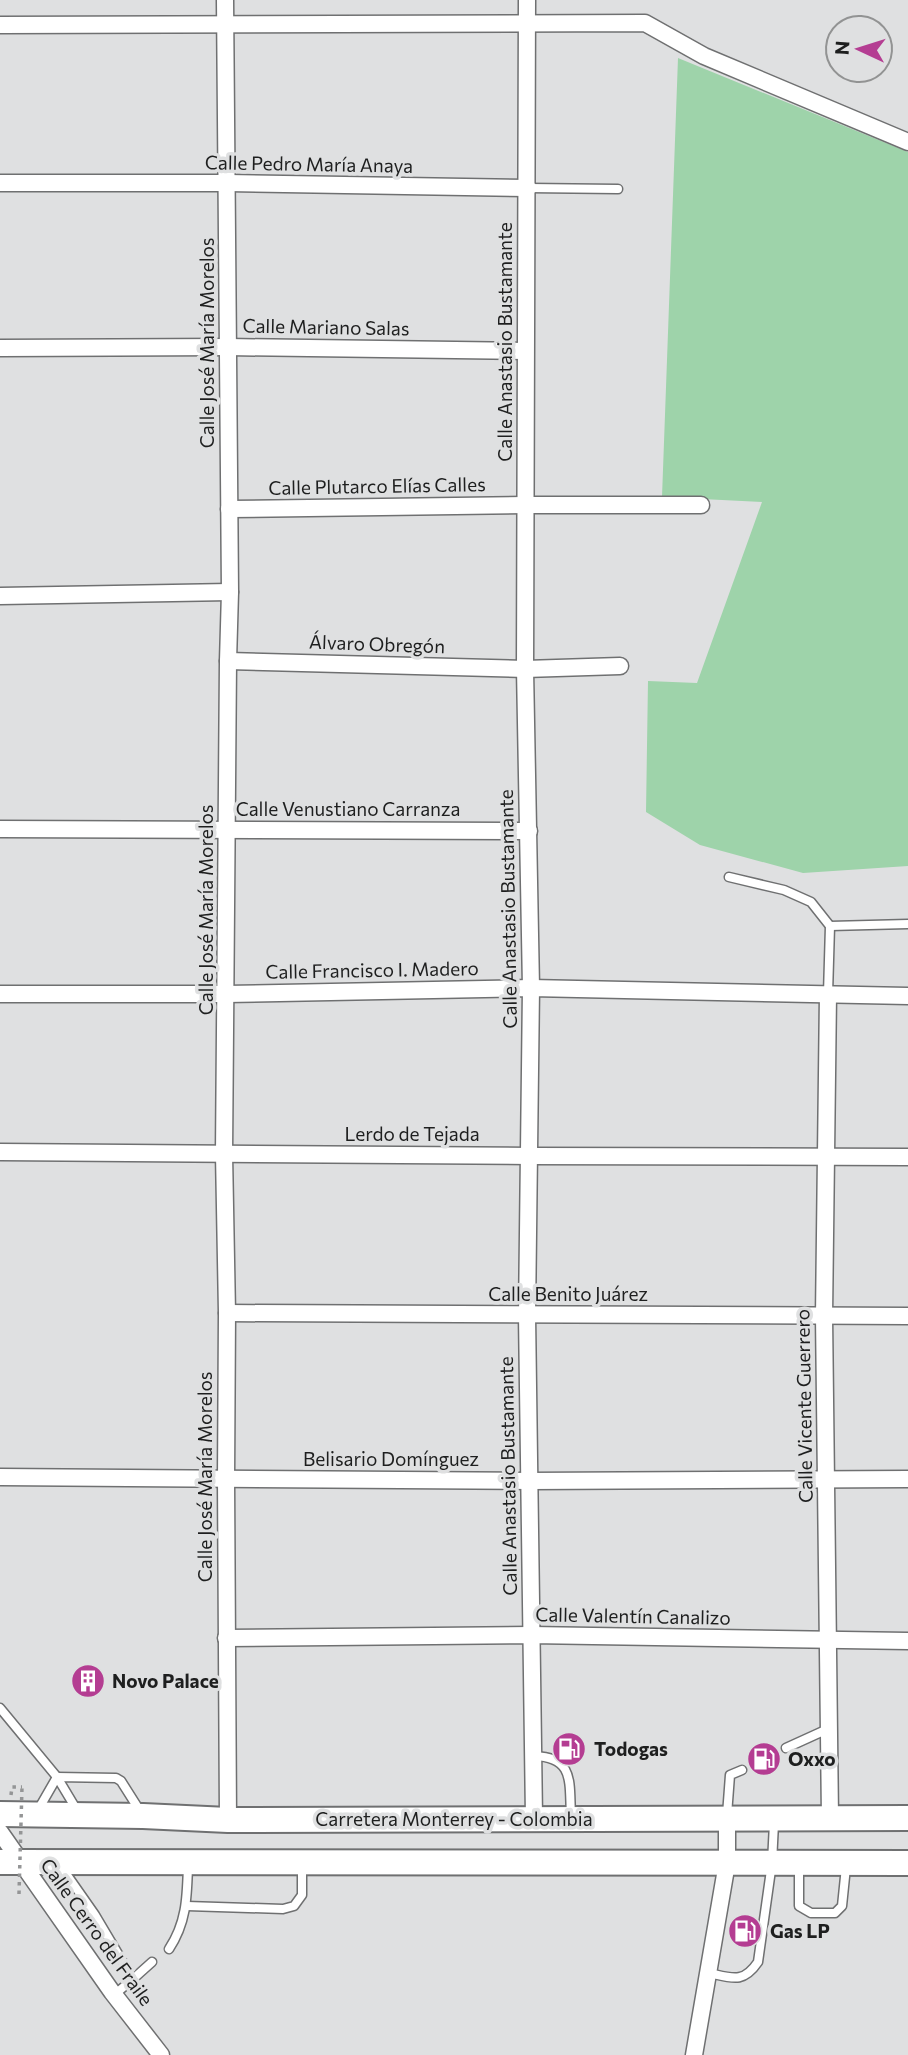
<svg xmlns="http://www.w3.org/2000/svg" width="908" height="2055" viewBox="0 0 908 2055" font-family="Commissioner,sans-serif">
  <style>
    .green { fill: #9ed3aa }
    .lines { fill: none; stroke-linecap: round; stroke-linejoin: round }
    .lane-casing { stroke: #6f7071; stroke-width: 11 }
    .street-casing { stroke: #6f7071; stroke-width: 19 }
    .primary-casing { stroke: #6f7071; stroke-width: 28 }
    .path { stroke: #949596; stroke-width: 3.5; stroke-dasharray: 3.5 5; stroke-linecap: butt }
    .lane { stroke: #fff; stroke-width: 8 }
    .street { stroke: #fff; stroke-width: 16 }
    .primary { stroke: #fff; stroke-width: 24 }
    .path-bridge { stroke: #949596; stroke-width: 3.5; stroke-dasharray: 3.5 5; stroke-linecap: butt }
    .labels { text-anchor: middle; stroke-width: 7; stroke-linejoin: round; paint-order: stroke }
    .street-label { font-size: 19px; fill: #1e1f1f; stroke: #dfe0e1 }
    .poi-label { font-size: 19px; font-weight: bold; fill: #1e1f1f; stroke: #dfe0e1; text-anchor: start }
  </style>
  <rect width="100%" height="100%" fill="#dfe0e1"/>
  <path class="green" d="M678,58L908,152V866L803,873L700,845L646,812L648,681L697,683L762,502L662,497Z"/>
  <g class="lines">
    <g class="lane-casing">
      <g id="lane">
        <path d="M528,188L618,189"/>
        <path d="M729,877L784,890L811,902L830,926L828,994"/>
        <path d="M830,926L908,924"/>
        <path d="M0,1708L57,1777L78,1812"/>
        <path d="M786,1748L830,1728"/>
        <path d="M534,1756C575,1757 569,1783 571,1815"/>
        <path d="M38,1810L57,1777L116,1778L121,1781L140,1811"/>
        <path d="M727,1815L730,1775L742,1770"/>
        <path d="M60,1865L95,1915L133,1979L152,1962"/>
        <path d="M799,1866V1906L811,1913H835L842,1906L846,1867"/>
        <path d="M187,1906L283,1909L294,1906L302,1895V1866"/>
        <path d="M169,1949C187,1922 187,1896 188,1865"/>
        <path d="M709,1973C732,1978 743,1984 758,1962L772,1863L774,1823"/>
        <path d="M114,1995L133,1979"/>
      </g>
    </g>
    <g class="street-casing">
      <g id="street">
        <path d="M225,0L230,592L228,661L224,1154L227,1313L226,1479L228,1820"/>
        <path d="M527,0L525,669L531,988L527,1315L534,1818"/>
        <path d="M0,25L645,23L704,56L908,142"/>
        <path d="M0,183H228L528,188"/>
        <path d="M0,348L228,347L525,351"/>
        <path d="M229,509L525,505H701"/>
        <path d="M0,596L230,592"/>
        <path d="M228,661L525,669L620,666"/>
        <path d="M0,829L529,831"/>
        <path d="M0,994H226L531,988L908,996"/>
        <path d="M828,994L824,1316L830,1818"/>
        <path d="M0,1152L530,1156L908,1157"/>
        <path d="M227,1313L908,1316"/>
        <path d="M0,1477L529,1481L908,1479"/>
        <path d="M226,1638L531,1635L908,1641"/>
        <path d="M0,1832L112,1992L161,2055"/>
        <path d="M694,2055L727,1863V1818"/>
      </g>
    </g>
    <g class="primary-casing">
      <g id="primary">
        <path d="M0,1814L143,1816L228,1820L908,1818"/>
        <path d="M0,1862L908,1863"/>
      </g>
    </g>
    <path class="path" d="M11,1795L12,1787H22"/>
    <use href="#lane" class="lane"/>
    <use href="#street" class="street"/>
    <use href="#primary" class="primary"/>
    <path class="path-bridge" d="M19,1894L22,1787"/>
  </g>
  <defs>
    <g id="building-disc" transform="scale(1.75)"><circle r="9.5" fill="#b43d92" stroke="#dfe0e1"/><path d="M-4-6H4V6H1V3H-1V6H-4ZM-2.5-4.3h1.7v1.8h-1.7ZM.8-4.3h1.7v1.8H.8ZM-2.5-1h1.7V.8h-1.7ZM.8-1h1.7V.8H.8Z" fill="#fff"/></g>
    <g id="fuel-disc" transform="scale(1.75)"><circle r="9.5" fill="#b43d92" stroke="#dfe0e1"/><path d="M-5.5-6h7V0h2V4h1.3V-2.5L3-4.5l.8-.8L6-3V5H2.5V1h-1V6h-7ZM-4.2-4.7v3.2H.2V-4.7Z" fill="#fff"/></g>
  </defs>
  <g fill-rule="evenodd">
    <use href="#building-disc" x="88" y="1681"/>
    <use href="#fuel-disc" x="569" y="1749"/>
    <use href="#fuel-disc" x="764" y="1759"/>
    <use href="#fuel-disc" x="745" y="1931"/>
  </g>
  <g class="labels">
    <g class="street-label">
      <text transform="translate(309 164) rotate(1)" y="7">Calle Pedro María Anaya</text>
      <text transform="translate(326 327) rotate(1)" y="7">Calle Mariano Salas</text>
      <text transform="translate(505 342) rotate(-90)" y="7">Calle Anastasio Bustamante</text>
      <text transform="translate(207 343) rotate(-90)" y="7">Calle José María Morelos</text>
      <text transform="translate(377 486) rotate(-1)" y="7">Calle Plutarco Elías Calles</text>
      <text transform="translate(377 644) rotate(2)" y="7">Álvaro Obregón</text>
      <text x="348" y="816">Calle Venustiano Carranza</text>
      <text transform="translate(508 909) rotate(-91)" y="7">Calle Anastasio Bustamante</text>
      <text transform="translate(206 910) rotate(-90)" y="7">Calle José María Morelos</text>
      <text transform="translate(372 970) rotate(-1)" y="7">Calle Francisco I. Madero</text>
      <text x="412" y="1141">Lerdo de Tejada</text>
      <text x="568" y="1301">Calle Benito Juárez</text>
      <text transform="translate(804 1406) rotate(-91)" y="7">Calle Vicente Guerrero</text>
      <text x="391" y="1466">Belisario Domínguez</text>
      <text transform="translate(508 1476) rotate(-91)" y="7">Calle Anastasio Bustamante</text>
      <text transform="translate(205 1477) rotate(-90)" y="7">Calle José María Morelos</text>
      <text transform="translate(633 1616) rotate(1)" y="7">Calle Valentín Canalizo</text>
      <text x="454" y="1826">Carretera Monterrey - Colombia</text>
      <text transform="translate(97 1932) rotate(54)" y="7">Calle Cerro del Fraile</text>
    </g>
    <g class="poi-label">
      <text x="112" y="1688">Novo Palace</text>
      <text x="594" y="1756">Todogas</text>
      <text x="788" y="1766">Oxxo</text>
      <text x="770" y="1938">Gas LP</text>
    </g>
  </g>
  <g transform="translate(859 49) rotate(274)"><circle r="33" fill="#dfe0e1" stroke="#929393" stroke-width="2"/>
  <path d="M0-5L12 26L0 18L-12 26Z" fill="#b43d92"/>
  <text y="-10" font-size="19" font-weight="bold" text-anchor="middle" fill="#1e1f1f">N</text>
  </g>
</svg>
